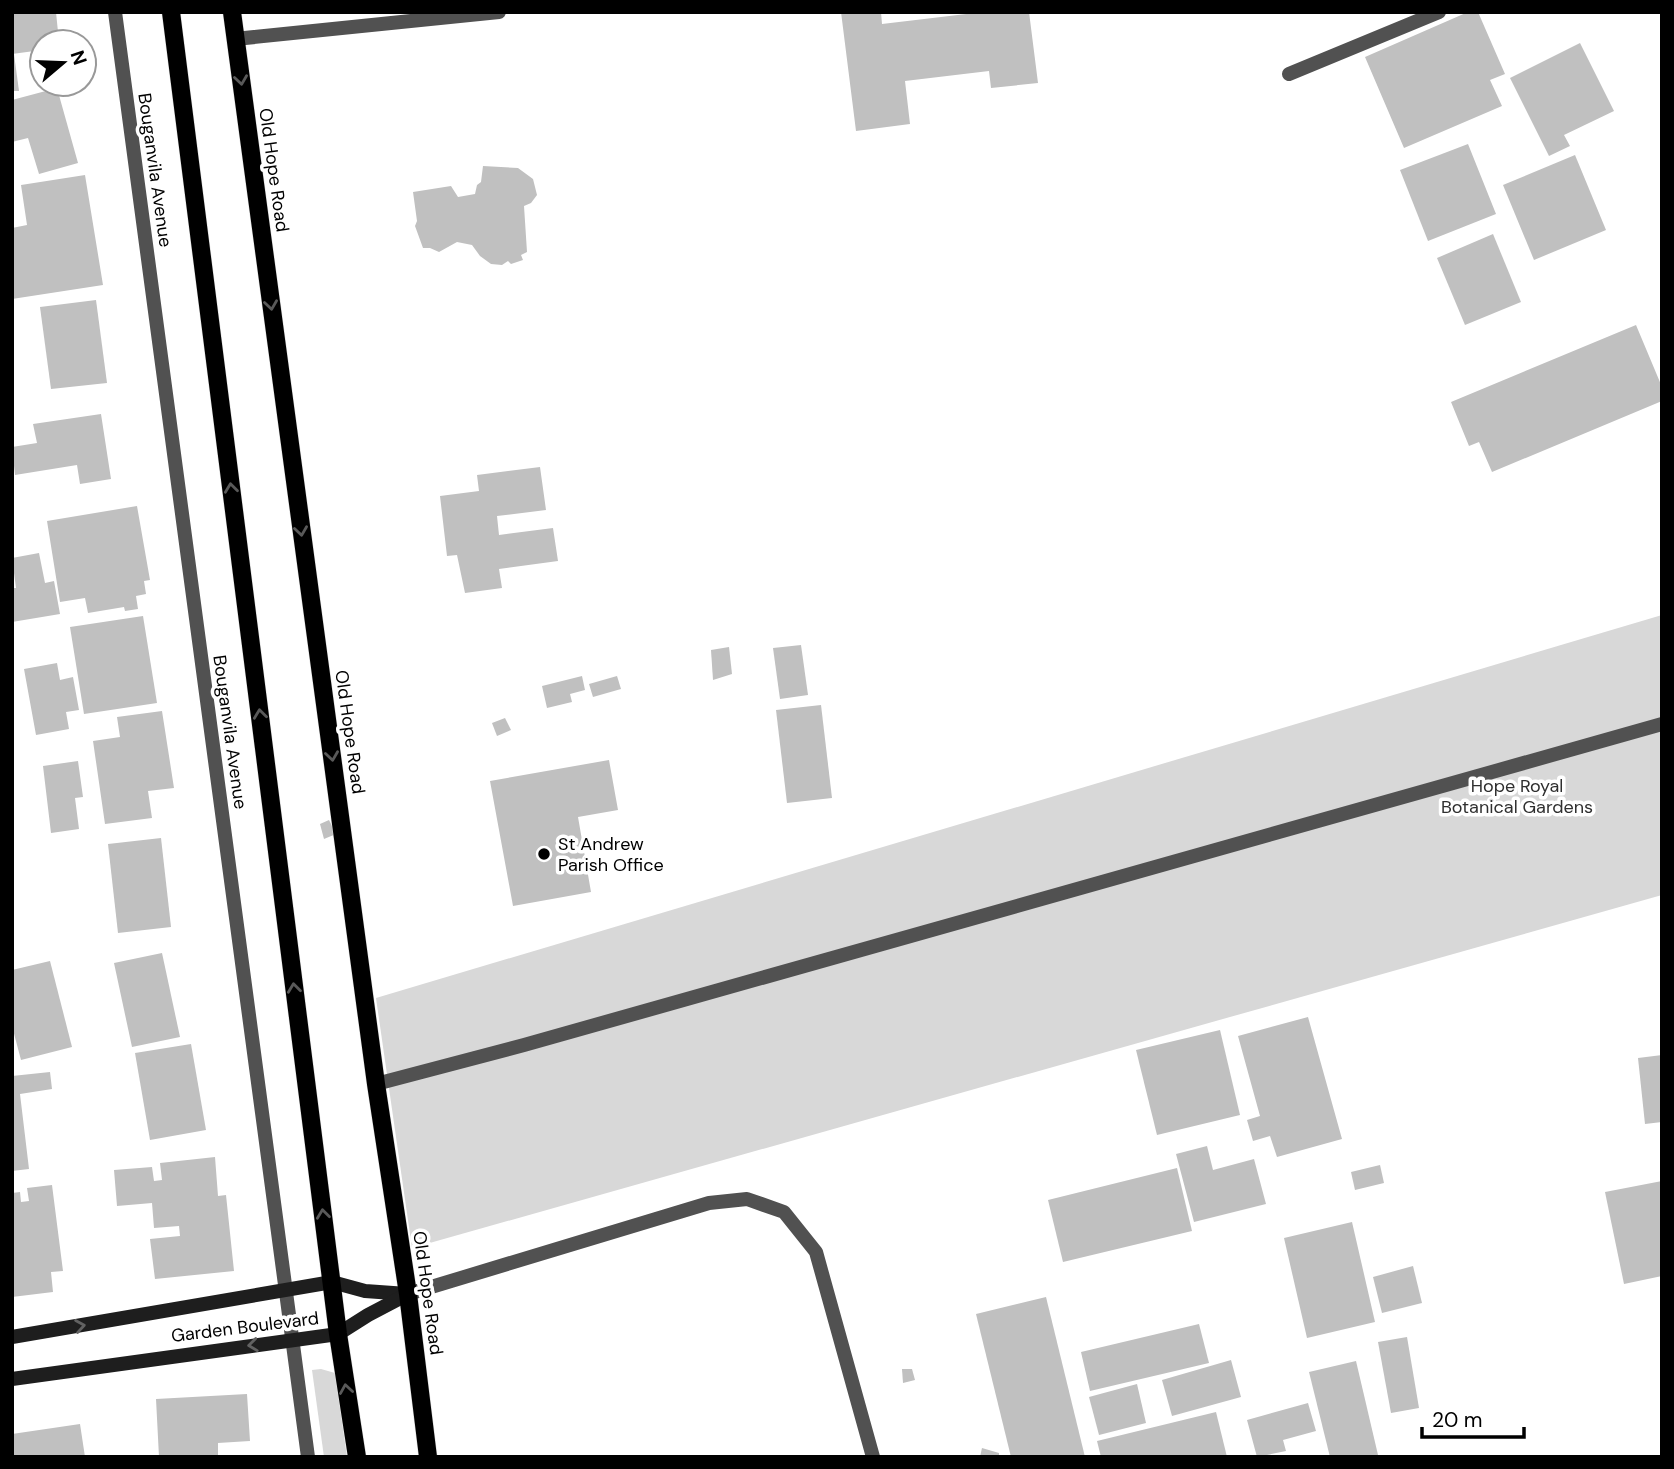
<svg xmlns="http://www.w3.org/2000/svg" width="1674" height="1469" viewBox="0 0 1674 1469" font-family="'DM Sans',sans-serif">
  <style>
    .green { fill: #d8d8d8 }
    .building { fill: #c0c0c0 }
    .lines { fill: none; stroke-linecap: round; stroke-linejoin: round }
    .primary-casing { stroke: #dbdbdb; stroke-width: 19 }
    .lane { stroke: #515151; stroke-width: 14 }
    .street { stroke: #515151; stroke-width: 14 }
    .secondary { stroke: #1e1e1e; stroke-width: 14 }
    .primary { stroke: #000; stroke-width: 18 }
    .oneway { stroke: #595959 }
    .oneway2 { stroke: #626262 }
    .poi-dot { fill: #000; stroke: #fff; stroke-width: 2.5 }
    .labels { text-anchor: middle; stroke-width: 7; stroke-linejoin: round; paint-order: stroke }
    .street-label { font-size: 18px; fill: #000; stroke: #fff }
    .park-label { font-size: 18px; fill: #2f2f2f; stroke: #fff }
    .poi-label { font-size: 18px; fill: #000; stroke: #fff; text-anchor: start }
  </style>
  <rect width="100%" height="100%" fill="#fff"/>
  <g class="green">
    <path d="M1662,615V895L412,1248L376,998Z"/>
    <path d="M321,1369L335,1373L347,1457H324L312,1370Z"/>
  </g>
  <g class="building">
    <path d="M12,12H56L59,42H42V50L12,54Z"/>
    <path d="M841,12H881L882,24L983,12H1029L1038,83L991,88L989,71L905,81L910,124L856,131Z"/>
    <path d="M1468,12H1478L1505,74L1490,80L1502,106L1404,148L1365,57Z"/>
    <path d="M1580,43L1614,111L1564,135L1570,146L1549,156L1510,78Z"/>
    <path d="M14,54L19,91H12V55Z"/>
    <path d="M57,88L78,163L39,174L28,138L12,142V100Z"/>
    <path d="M1468,144L1496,214L1428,241L1400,170Z"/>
    <path d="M1575,155L1606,230L1534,260L1503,185Z"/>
    <path d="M483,166L518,168L533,179L537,195L531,203L524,206L527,252L521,255L523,260L511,264L508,261L502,265L491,264L480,256L472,245L457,242L439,252L430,248H423L415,226L417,221L413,192L451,186L458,197L475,194L477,185L481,182Z"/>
    <path d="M85,175L103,285L12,299V228L27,225L21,185Z"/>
    <path d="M1493,234L1521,302L1465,325L1437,258Z"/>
    <path d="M96,300L107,383L51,389L40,307Z"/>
    <path d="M1636,325L1662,387V401L1492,472L1479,442L1469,446L1451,402Z"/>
    <path d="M101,414L111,479L80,484L77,465L15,475L12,447L37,443L33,424Z"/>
    <path d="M540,467L546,510L497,516L499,535L553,528L558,561L499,569L502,588L465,593L457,555L447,556L440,496L479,491L477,475Z"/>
    <path d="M137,506L150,580L144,581L146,594L136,596L138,609L125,611L124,607L88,613L85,598L60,602L47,521Z"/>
    <path d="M39,553L45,583L54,581L60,614L12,622V588H16L12,558Z"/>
    <path d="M143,616L157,703L84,714L70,627Z"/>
    <path d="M801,645L808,695L780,699L773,648Z"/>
    <path d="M729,647L732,674L713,680L711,650Z"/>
    <path d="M57,663L60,680L73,677L79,710L66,712L69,729L36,735L24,669Z"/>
    <path d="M582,676L585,690L570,694L572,702L547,708L542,686Z"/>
    <path d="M617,676L621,689L593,697L589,684Z"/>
    <path d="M821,705L832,798L787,803L776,710Z"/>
    <path d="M162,711L174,788L148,791L152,818L105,824L93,741L120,737L117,717Z"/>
    <path d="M505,718L511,730L497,736L492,723Z"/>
    <path d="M609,760L618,810L578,817L591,892L513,906L490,781Z"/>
    <path d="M78,761L83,797L75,798L79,829L51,833L43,766Z"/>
    <path d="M329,820L336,834L324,839L320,824Z"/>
    <path d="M161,838L171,927L118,933L108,844Z"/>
    <path d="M162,953L180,1037L132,1047L114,963Z"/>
    <path d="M50,961L72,1047L21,1060L12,1026V970Z"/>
    <path d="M1308,1017L1342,1139L1277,1157L1270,1136L1253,1141L1247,1120L1260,1116L1238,1036Z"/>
    <path d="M1220,1030L1240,1115L1157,1135L1136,1050Z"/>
    <path d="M191,1044L206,1130L150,1140L135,1053Z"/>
    <path d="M1662,1055V1122L1645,1124L1638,1058Z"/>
    <path d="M50,1072L52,1089L20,1094L29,1169L12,1171V1076Z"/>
    <path d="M1207,1146L1213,1170L1254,1159L1266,1204L1194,1222L1176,1154Z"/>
    <path d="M215,1157L218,1196L226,1195L234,1271L155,1279L150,1239L180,1236L179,1226L154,1228L152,1203L117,1206L114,1170L152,1167L154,1181L162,1180L160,1163Z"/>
    <path d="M1380,1165L1384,1183L1355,1190L1351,1172Z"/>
    <path d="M1177,1168L1192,1231L1063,1262L1048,1200Z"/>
    <path d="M1662,1181V1276L1624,1284L1605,1192Z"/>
    <path d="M52,1185L63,1271L51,1272L53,1292L12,1297V1193L20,1192L21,1202L29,1201L27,1188Z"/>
    <path d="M1352,1222L1375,1322L1307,1338L1284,1238Z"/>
    <path d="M1413,1266L1422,1303L1382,1313L1373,1277Z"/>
    <path d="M1046,1297L1085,1457H1011L976,1314Z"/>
    <path d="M1199,1324L1209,1363L1090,1391L1081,1352Z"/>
    <path d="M1407,1337L1419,1408L1391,1413L1378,1342Z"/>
    <path d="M1231,1360L1241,1397L1172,1416L1162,1380Z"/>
    <path d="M1356,1361L1378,1455L1330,1457L1309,1372Z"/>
    <path d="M902,1369H912L915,1380L903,1383Z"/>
    <path d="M1137,1384L1146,1423L1099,1435L1089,1397Z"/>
    <path d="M247,1394L250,1441L218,1443V1457H159L156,1399Z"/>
    <path d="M1308,1403L1316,1431L1283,1440L1286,1451L1257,1457L1247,1420Z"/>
    <path d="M1216,1412L1227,1457H1101L1097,1441Z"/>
    <path d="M80,1424L85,1457H12V1434Z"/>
    <path d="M982,1448L999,1453V1457H980Z"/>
  </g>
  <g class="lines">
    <g class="primary-casing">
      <g id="primary">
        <path d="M171,12L338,1334L357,1457"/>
        <path d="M232,12L376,1084L408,1294L428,1457"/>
      </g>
    </g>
    <g class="lane">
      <path d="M376,1084L524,1045L1662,724"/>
      <path d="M408,1294L709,1203L747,1199L784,1212L816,1252L873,1457"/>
    </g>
    <g class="street">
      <path d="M115,12L308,1457"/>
      <path d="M235,39L499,12"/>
      <path d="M1289,74L1439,12"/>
    </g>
    <g class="secondary">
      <path d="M12,1337L332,1282L365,1291L407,1294"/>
      <path d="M12,1379L338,1334L368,1315L408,1294"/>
    </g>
    <use href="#primary" class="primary"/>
  </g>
  <defs><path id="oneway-chevron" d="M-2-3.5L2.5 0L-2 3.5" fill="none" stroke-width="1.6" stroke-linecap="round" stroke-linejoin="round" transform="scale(1.75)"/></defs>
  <g class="oneway">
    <use href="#oneway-chevron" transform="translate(241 80) rotate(82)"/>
    <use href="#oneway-chevron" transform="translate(271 305) rotate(82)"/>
    <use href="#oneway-chevron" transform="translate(231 488) rotate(-97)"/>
    <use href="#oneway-chevron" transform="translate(301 531) rotate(82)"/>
    <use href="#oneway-chevron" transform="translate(260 714) rotate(-97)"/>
    <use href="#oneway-chevron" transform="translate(332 756) rotate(82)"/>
    <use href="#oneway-chevron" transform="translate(294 988) rotate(-97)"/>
    <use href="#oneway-chevron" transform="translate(323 1214) rotate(-97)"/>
    <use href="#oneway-chevron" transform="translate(346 1389) rotate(-99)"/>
  </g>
  <g class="oneway2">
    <use href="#oneway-chevron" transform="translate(80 1326) rotate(-9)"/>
    <use href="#oneway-chevron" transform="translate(253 1345) rotate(173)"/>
  </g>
  <circle class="poi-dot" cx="544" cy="854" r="7"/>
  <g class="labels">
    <g class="street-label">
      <text transform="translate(155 170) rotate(82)" y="6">Bouganvila Avenue</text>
      <text transform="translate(274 170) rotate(82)" y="6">Old Hope Road</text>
      <text transform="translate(230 732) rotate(82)" y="6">Bouganvila Avenue</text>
      <text transform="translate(350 732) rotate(82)" y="6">Old Hope Road</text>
      <text transform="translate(428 1293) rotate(82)" y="6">Old Hope Road</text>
      <text transform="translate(245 1327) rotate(-7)" y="6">Garden Boulevard</text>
    </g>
    <g class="park-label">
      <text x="1517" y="792">Hope Royal<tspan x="1517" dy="21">Botanical Gardens</tspan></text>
    </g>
    <g class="poi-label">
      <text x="558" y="850">St Andrew<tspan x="558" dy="21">Parish Office</tspan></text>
    </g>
  </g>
  <rect width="1674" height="1469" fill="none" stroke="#000000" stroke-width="28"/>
  <g transform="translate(63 63) rotate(71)"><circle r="33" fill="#ffffff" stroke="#999999" stroke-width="2"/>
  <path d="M0-5L12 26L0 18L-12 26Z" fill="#000000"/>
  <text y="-10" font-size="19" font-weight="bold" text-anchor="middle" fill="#000000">N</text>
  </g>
  <path d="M1422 1427v10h102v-10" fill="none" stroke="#000000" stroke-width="3.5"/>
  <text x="1432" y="1427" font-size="21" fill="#000000" stroke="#ffffff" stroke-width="5" paint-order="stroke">20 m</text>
</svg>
